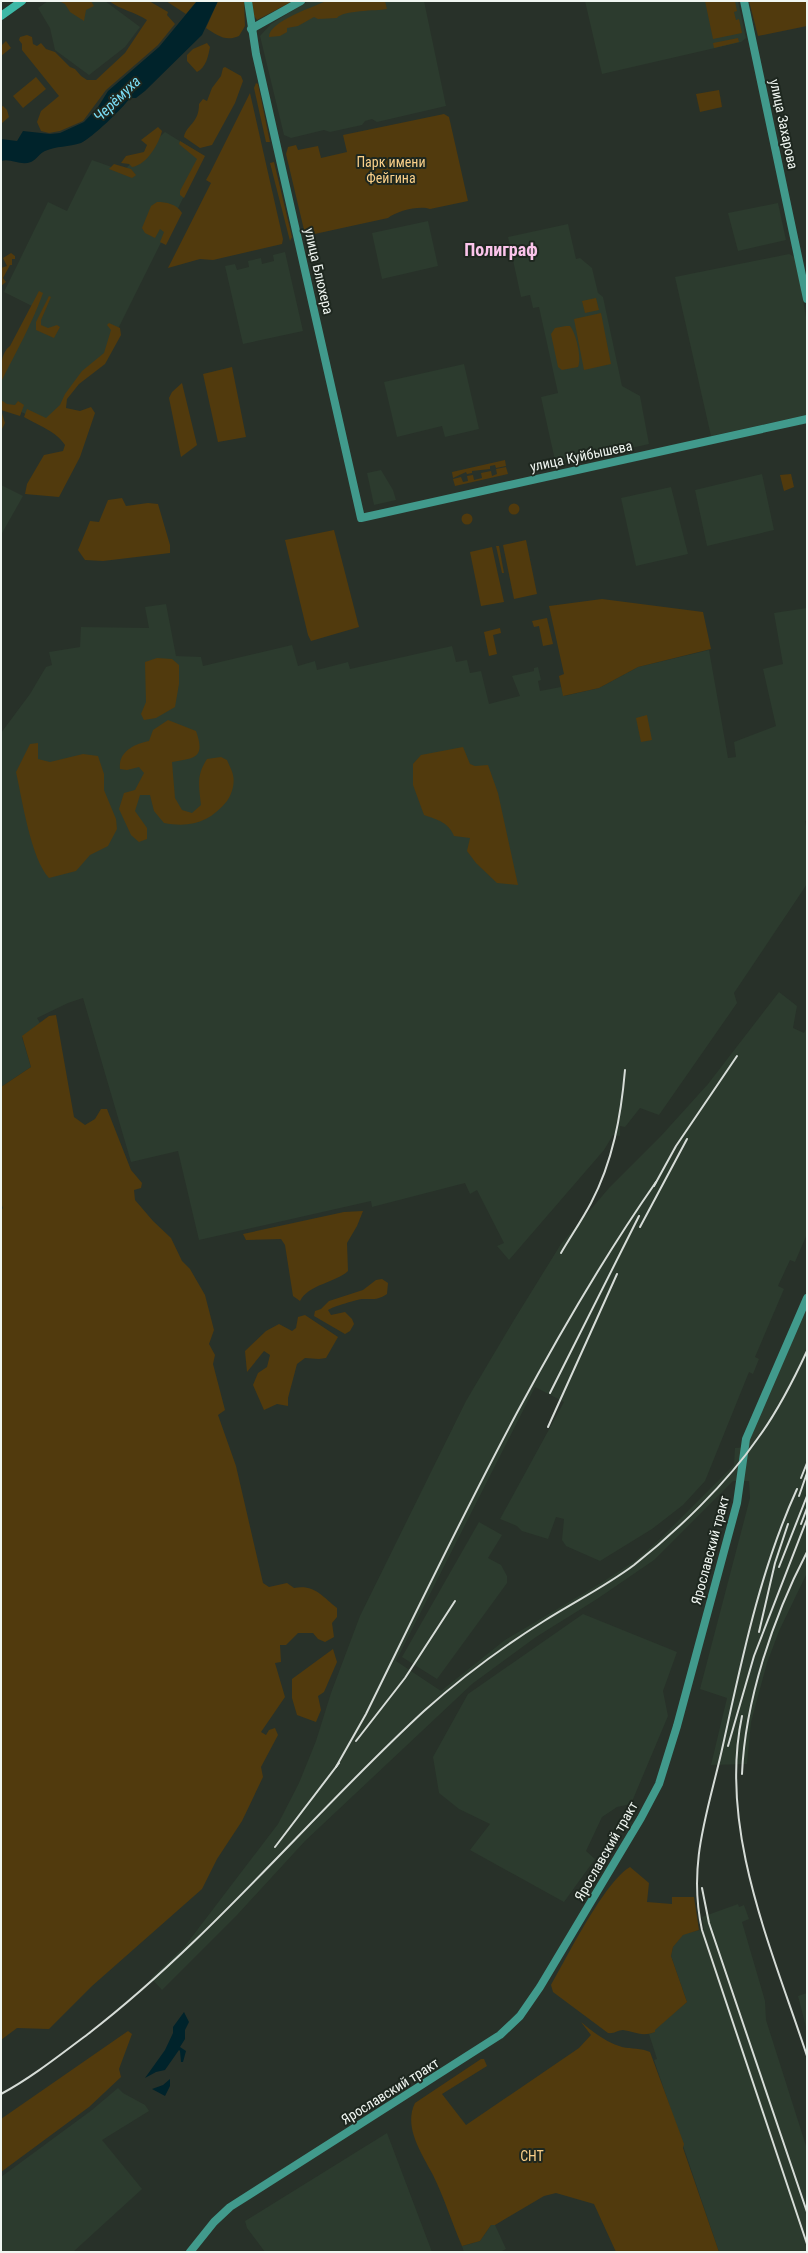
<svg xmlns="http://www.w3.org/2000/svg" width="808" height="2253" viewBox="0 0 808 2253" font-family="'Roboto Condensed',sans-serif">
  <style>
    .built { fill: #2c3b2e }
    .green { fill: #513a0d }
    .water { fill: #00232b }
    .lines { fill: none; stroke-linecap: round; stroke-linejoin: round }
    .secondary { stroke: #419a8c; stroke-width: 8 }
    .primary { stroke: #3db8a6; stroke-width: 8 }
    .rail { stroke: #d6dcd7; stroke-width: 2 }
    .labels { text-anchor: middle; stroke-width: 4; stroke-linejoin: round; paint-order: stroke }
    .street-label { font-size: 14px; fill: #f0f6f1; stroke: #1e271f }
    .park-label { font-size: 14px; fill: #f9cf89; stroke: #1e271f }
    .water-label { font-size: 15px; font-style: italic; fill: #7adef6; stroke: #1e271f }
    .district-label { font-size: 18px; font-weight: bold; fill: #fbc4eb; stroke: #1e271f }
  </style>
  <rect width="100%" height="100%" fill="#283129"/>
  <g class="built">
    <path d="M48,1H105L140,27L125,47L89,75L55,50L50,28L38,8Z"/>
    <path d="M308,1H424L446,106L377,122L372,119L365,121L362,125L330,132L324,130L291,138L284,135L260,36L271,24Z"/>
    <path d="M585,1H738L746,38L741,42L602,74Z"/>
    <path d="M165,132L204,156L100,365L75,383L50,426L1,402V372L34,307L4,292L48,202L67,211L92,160L123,171Z"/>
    <path d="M778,203L786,240L738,251L728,213Z"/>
    <path d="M428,221L438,266L382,279L372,233Z"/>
    <path d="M568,224L576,259L580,258L592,268L598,293L603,297L622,386L640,396L649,444L556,465L541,397L558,393L539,307L533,308L530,295L521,297L508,237Z"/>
    <path d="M285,252L303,331L243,344L225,266L235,264L237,270L249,267L248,261L261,258L262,264L274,261L273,255Z"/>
    <path d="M789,254L795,257L807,322V415L711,436L675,277Z"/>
    <path d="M464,364L479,429L445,437L442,426L397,437L384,382Z"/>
    <path d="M381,470L393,490L396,500L374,505L367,473Z"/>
    <path d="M762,474L774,530L707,546L695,490Z"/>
    <path d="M1,485L23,496L1,535Z"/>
    <path d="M671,487L688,554L636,566L621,498Z"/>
    <path d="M166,604L176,656L201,657L203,666L292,645L298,666L315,661L317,670L348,662L350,669L452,646L456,662L467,660L470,673L481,671L489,704L520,696L512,676L534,671V668L538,667L541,680L538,681L540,691L561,687L564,696L599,688L638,667L709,650L728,758L736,757L734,742L776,726L763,669L783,664L774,613L807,608V820L805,821L807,831V884L734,993L737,1003L659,1115L640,1108L625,1127L620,1126V1136L613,1135L604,1150L509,1260L497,1246L504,1243L477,1190L470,1194L465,1183L372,1207L371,1201L199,1240L178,1151L131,1162L83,998L68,1003L37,1018L40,1023L22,1037L31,1067L1,1087V733L30,694L46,667L52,665L49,652L80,647L81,627L149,628L145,607Z"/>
    <path d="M779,992L797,1006L793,1028L804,1033L807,1027V1234L795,1262L790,1260L778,1286L784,1289L755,1357L759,1359L753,1374L749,1372L705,1481L683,1505L652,1529L600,1561L566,1546L562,1540L564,1519L556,1517L548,1539L522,1531L517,1526L500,1519L564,1402L535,1387L396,1661L441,1691L505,1640L601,1583L635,1561L661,1538L734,1465L735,1448L748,1447L749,1439L807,1308V1573L779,1631L767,1663L751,1722L747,1764L711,1765L727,1698L700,1689L750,1498L749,1481H733L654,1560L597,1599L536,1637L472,1684L305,1841L237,1915L162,1990L151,1978L185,1946L278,1824L299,1783L316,1741L331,1693L360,1616L466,1401L514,1320L561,1244L609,1188L661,1136L708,1084Z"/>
    <path d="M479,1522L502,1535L488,1558L501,1565L507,1576V1583L437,1679L402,1657Z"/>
    <path d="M583,1614L677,1652L663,1691L668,1716L631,1804L617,1807L602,1817L586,1851L595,1859L564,1902L470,1850L490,1824L459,1809L439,1793L433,1757L468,1694Z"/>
    <path d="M738,1904L739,1907L744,1905L749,1919L742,1922L765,2001L766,2020L807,2149V2252H719L654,2060L657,2059L649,2034L655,2032L654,2030L687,2002L671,1956L673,1947L683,1934L704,1929L702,1917Z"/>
    <path d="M807,1993V2031L798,1996Z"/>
    <path d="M118,2088L123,2093L145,2105L149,2111L102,2140L142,2189L73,2252H1V2177L92,2110Z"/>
    <path d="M387,2133L432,2252H265L247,2228L245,2221Z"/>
    <path d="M491,2225H495L506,2249L500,2252H464L462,2246L480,2241Z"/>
  </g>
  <g class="green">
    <path d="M59,1H91L94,6L86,10L84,21L70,12L65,4Z"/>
    <path d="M109,1H149L168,12L167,15L175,24L158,45L106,90L83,121L60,131L49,133L41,131L37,122L41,111L59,96L22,50V44L19,40L20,37L27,35L32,37L33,44L37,46L41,43L46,49L55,52L70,67L75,69L81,76L87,80H96L125,53L147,20C135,12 121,10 109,1Z"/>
    <path d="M166,1H197L186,14Z"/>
    <path d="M218,1H244L245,26L239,36C225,42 217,35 206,28Z"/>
    <path d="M252,1H293L257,20L254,16Z"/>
    <path d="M326,1H385L387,9C376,11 343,10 337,18L318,19L314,17L298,26L287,28V32L280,36L269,37C269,21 314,7 326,1Z"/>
    <path d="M705,1H735L737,11L734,12L736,20L739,19L742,33L713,39Z"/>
    <path d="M749,1H807V26L758,36Z"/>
    <path d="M738,38L739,42L714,48L713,43Z"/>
    <path d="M6,41L11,48L1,56V46Z"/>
    <path d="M207,43L210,47C208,57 206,67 197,72L187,61V55L193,49Z"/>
    <path d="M225,67L241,76L243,81L235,103L212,145L200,148L184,137C186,125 199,124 199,104L203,99L207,101L212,88L221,76L223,68Z"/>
    <path d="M36,77L46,89L23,108L13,96Z"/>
    <path d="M256,83L258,84L270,142H266L254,88Z"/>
    <path d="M719,90L722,107L700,112L696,94Z"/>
    <path d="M250,93L283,239L282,244L213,260L200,259L168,268L211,183L206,180L210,173Z"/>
    <path d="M3,106L7,110L9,117L1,124V107Z"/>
    <path d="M444,114L449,117L468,201L430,209C420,205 396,211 388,218L310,235L305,234L286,154L288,147L296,145L298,150L318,146L321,158L347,152L343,135Z"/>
    <path d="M158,127L162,131C159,143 147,165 132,167L129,164L121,163L126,156L144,152L147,145L141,140Z"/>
    <path d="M180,141L205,156L184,198L180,195V191L197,159L179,144Z"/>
    <path d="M274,162L292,237L290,241L270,163Z"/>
    <path d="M114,164L131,169L136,175L135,176L132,178L109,169Z"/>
    <path d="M157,202C166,202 177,204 182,213L166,245L160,242L164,232L160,229L155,238L145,233L142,228L151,206Z"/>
    <path d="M11,253L15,256V259H12V265H10L3,278L6,282L1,286V268L7,266L3,258Z"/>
    <path d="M39,291L43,293C32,324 16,352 1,382C1,370 0,353 10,346Z"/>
    <path d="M49,296L51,297L41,320V325L48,328L57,325L60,327L54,338L36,330V322Z"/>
    <path d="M596,298L599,310L585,313L582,301Z"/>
    <path d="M601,313L611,364L584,370L574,319Z"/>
    <path d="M109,323L120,328L121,335L105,364L79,384L67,399L66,408L80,411L91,407L95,413L80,457L59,497L25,494L27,484L44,455L63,451L65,445C57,432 38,425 24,417L27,409L46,418L60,405L65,394L82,371L104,353L111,330L107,325Z"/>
    <path d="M566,326H570C576,333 582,359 578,367L562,370L558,367L551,334L555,328Z"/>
    <path d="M232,367L246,437L218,442L203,374Z"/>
    <path d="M182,383L197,445L181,457L169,398L172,392Z"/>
    <path d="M1,400L7,404L15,405L18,401L24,405L20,416L1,410L5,423L1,431Z"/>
    <path d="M505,460L506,466L496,468L495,465L490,466V469L472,471V473L467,474L466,472L453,478L452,472Z"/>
    <path d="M506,467L508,474L455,486L453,479L461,477L463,482L468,481L467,476L473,475L474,480L482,478L481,473L491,471L492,476L497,474L496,469Z"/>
    <path d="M791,474L794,487L784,491L780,475Z"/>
    <path d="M122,498L126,506L148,503L158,504L170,545V553L103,561L85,560L78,550L90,521L99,522L108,500Z"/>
    <circle cx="514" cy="509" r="5.5"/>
    <circle cx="467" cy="519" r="5.5"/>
    <path d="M334,530L359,627L311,641L308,635L285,540Z"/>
    <path d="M526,540L537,594L514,599L503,545Z"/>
    <path d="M496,546H499L504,573H502Z"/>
    <path d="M492,547L504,602L481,606L470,552Z"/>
    <path d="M602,599L703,612L711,649L638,667L599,688L563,696L559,676L564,674L549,606Z"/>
    <path d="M547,618L553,644L543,646L539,626L534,627L532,621Z"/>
    <path d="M500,628L501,633L493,635L497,654L489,656L484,632Z"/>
    <path d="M157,658L172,659L179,665V684L175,707L156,718L144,720L141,714L146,702L145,662Z"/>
    <path d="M647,715L652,740L641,742L636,718Z"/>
    <path d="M168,720L196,731C206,759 194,758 172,762L175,798L182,810L192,813L201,805C199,786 196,776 207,759L221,757L227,760C229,765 232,770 233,775C235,783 232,794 227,801C210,822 191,828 164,823L154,811L150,795H140L135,811L147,828V839L139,842L131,835L119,809L124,793L135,790L144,773L139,767L127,770L120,769C118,752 134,744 149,741L153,730Z"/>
    <path d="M38,743V759L50,762L83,754L98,756L104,774V790L116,819L117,829L108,846L90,855L76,871L49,878C31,859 22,799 16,772L30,744Z"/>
    <path d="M463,747L470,764L475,766L488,765L498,793L518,885L497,883L476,863L467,851L470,838L454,836C448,822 438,820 424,815L413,785V764L421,755Z"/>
    <path d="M56,1015L74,1117L85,1125L95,1119L101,1109H107L131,1170L142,1183L141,1188L134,1190L135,1200L153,1221L171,1238L182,1261L190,1269L205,1295L214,1330L209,1344L215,1355L213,1364L225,1410L218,1415L236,1466L263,1583L269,1587L287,1583L294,1588C314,1584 322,1596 337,1608V1617L332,1623L334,1637L325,1642L318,1639L313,1633H298L286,1645H280L281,1662L275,1663L285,1697L261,1732L266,1735L269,1730L275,1728L278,1735L261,1767L263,1777L242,1821L217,1859L202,1889L92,1986L49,2029L17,2028L1,2040V1211L3,1208L1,1203V1087L31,1067L22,1036L49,1016Z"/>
    <path d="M363,1211L357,1226L347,1243L348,1271C335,1283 309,1284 300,1301L293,1296L285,1245L281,1239L246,1240L243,1234L344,1212Z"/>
    <path d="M382,1279L388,1283L387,1294C378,1300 374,1299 363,1299C358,1299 332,1307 328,1310L331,1315L345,1312L352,1319L354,1324L350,1331L345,1334L314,1316L315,1311L321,1309L329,1301L363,1290L376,1280Z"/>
    <path d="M305,1315L338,1337L326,1358L319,1359L305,1358L297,1364L288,1398V1406L277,1404L264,1410L253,1385L258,1373L267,1367L270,1355L264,1351L247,1372L245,1351L266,1331L279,1324L292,1331L296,1328L298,1317Z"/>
    <path d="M333,1649L337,1662L324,1692L318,1696L321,1710L316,1722L297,1715L292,1698V1679Z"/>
    <path d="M630,1867L649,1883L647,1902L672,1904V1897H694L699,1930L683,1935L673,1947L671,1956L687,2002L655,2030V2032C642,2037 636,2032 623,2030C618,2030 614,2034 608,2033L553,1992L551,1985C567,1957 605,1881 630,1867Z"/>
    <path d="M581,2022C594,2033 606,2042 622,2047C632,2049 641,2048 650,2052L684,2144L683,2148L719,2252H616L594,2204L556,2193L544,2196L495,2225H491L480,2241L462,2246C452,2223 444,2197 433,2175C422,2154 403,2127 415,2103L481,2059H484L487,2066L442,2094L466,2125L579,2048L591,2035Z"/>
    <path d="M128,2031L132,2034L119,2069L121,2077L89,2107L1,2172V2119Z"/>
  </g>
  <g class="water">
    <path d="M197,1H218L202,35L145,91L136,98H130C123,108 92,138 81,143C69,147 56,146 45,151C40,153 36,160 31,162C20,166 11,158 1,161V139L17,141L23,131L50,134L60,133L84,122L98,107L108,91L159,47Z"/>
    <path d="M184,2012L189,2022L185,2030V2039L180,2047L186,2051L183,2062H181L180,2051L179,2050L165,2070L156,2072L145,2078L165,2050L173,2033V2027Z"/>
    <path d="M170,2079V2086L165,2096L152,2089L163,2085Z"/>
  </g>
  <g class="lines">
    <g class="secondary">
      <path d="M248,1L256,54L361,518L807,419"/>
      <path d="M744,1L807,299"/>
      <path d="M251,29L301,1"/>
      <path d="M190,2252L214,2222L230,2207L500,2035L520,2016L540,1987L641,1818L659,1784L677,1726L737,1503L746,1439L807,1298"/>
    </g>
    <path class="primary" d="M1,16L22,1"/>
    <g class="rail">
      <path d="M654,1186L676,1146L737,1056"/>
      <path d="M640,1227L687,1139"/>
      <path d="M561,1253C571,1236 582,1220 591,1203C613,1161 621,1116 625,1070"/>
      <path d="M550,1393L639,1216"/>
      <path d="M548,1427L617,1274"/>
      <path d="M801,1478L807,1463"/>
      <path d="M797,1489C760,1570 742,1659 723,1745C709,1809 687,1862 702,1930L807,2244"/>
      <path d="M799,1496L807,1473"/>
      <path d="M801,1524L807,1508"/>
      <path d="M779,1567L807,1496"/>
      <path d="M759,1632L775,1563L788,1524"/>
      <path d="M742,1716C718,1830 772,1949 807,2056"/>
      <path d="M356,1741L405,1678L455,1601"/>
      <path d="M728,1746L754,1656L807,1519"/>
      <path d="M336,1767L366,1714C454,1535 542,1346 656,1182"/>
      <path d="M742,1774C745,1701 773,1617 807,1552"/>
      <path d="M275,1847L339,1763"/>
      <path d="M702,1888L709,1923L807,2212"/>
      <path d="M1,2094C31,2078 60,2055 88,2034C211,1939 310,1816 424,1711C462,1677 501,1648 544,1621C574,1602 606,1586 634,1565C677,1531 727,1483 758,1438C778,1411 793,1381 807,1351"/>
    </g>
  </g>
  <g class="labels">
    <g class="street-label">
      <text transform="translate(784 124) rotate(78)" y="5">улица Захарова</text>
      <text transform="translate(319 271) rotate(77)" y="5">улица Блюхера</text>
      <text transform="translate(581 456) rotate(-12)" y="5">улица Куйбышева</text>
      <text transform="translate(710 1550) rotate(-75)" y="5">Ярославский тракт</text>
      <text transform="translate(606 1851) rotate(-60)" y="5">Ярославский тракт</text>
      <text transform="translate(390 2091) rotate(-32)" y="5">Ярославский тракт</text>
    </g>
    <g class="park-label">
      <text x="391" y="167">Парк имени<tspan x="391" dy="16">Фейгина</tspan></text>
      <text x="532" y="2161">СНТ</text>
    </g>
    <g class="water-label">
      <text transform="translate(117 99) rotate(-44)" y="5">Черёмуха</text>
    </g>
    <g class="district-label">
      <text x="501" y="256">Полиграф</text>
    </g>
  </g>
  <rect width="808" height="2253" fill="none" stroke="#f0f6f1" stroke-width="4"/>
</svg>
